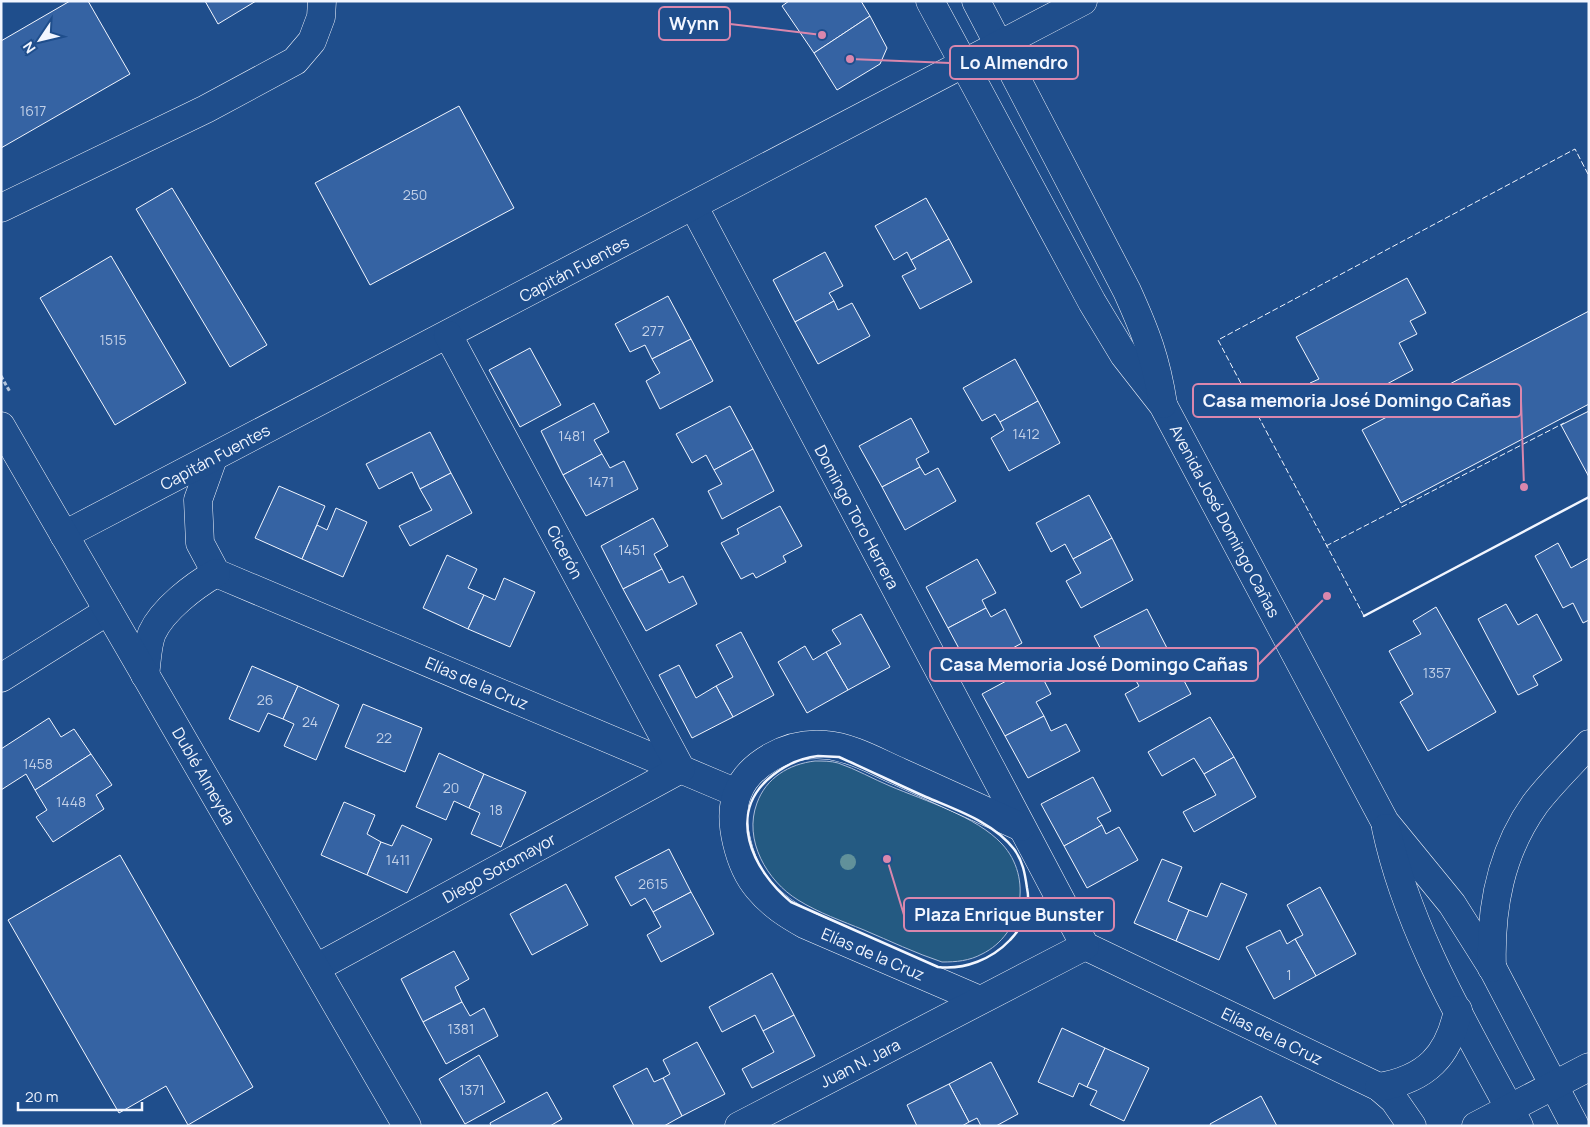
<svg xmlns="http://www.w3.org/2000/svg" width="1590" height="1127" viewBox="0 0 1590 1127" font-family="Manrope,sans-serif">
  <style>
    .green { fill: #245a82; stroke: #a8bbd7 }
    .building { fill: #3563a3; stroke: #f2f6ff }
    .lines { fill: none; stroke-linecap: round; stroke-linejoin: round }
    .minor-casing { stroke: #f2f6ff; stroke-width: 29 }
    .major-casing { stroke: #f2f6ff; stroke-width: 29 }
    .path { stroke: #b3c4dc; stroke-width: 3; stroke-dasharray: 4 2.5; stroke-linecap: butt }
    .minor { stroke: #1f4e8c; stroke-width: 28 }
    .major { stroke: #1f4e8c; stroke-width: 28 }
    .fence { stroke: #f2f6ff; stroke-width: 1; stroke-dasharray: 6 2.5; stroke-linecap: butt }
    .wall { stroke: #f2f6ff; stroke-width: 2.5 }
    .tree { fill: #61919a }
    .labels { text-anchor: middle; stroke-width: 4; stroke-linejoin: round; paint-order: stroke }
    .number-label { font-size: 14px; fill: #c3d1e8 }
    .street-label { font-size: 16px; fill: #f2f6ff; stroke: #1f4e8c }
    .leader { fill: none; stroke: #da87ad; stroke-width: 2 }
    .callout-dot { fill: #da87ad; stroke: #1f4e8c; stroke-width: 2 }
    .callout { fill: #1f4e8c; stroke: #da87ad; stroke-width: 2 }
    .callout-label { font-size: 18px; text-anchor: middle; font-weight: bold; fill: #f2f6ff }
  </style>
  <rect width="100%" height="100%" fill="#1f4e8c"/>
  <path class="green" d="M815,761C823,761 831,761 838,763C856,769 873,779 890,786C925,801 976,816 1002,844C1033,877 1023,934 982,954C969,961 956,962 942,962C915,953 890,941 864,930C842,921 819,913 798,900C767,881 743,840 757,803C766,778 789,764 815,761Z"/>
  <g class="building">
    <path d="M70,1H88L130,74L1,148V41Z"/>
    <path d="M205,1H256L218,24Z"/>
    <path d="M789,1H861L870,16L814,53L782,6Z"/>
    <path d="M870,16L887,48L880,64L837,90L814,53Z"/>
    <path d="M459,106L514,208L370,285L315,183Z"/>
    <path d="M172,188L267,345L230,367L136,209Z"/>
    <path d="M926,198L949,239L911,260L907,252L894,260L875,226Z"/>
    <path d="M949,239L972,282L920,309L902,276L916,269L911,260Z"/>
    <path d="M825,252L843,286L829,293L834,301L795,322L773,280Z"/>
    <path d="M111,256L186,383L115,425L40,298Z"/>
    <path d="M1407,278L1426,313L1410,321L1417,334L1399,343L1413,370L1359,399L1356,391L1323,408L1310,383L1319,379L1296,337Z"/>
    <path d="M668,296L691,339L652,359L645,345L630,352L615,324Z"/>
    <path d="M834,301L838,310L852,303L870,336L818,364L795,322Z"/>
    <path d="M1589,311V404L1401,503L1362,430Z"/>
    <path d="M691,339L713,381L660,409L646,381L660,373L652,359Z"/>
    <path d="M530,348L561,405L520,427L489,370Z"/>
    <path d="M1015,359L1038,401L1000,422L995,414L982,421L963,388Z"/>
    <path d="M1038,401L1060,443L1009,471L991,438L1004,430L1000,422Z"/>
    <path d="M594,403L609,432L594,440L602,454L563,475L541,431Z"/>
    <path d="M730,406L753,449L714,470L706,455L692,463L676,434Z"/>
    <path d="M1589,411V477L1561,425Z"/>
    <path d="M911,418L929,452L916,459L920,467L882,487L859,446Z"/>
    <path d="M430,432L451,473L420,489L412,472L379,489L366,464Z"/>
    <path d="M753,449L774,491L722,519L708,491L722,484L714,470Z"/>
    <path d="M602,454L610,468L624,461L638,489L586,516L563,475Z"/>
    <path d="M920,467L925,475L938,468L956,501L905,530L882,487Z"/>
    <path d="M451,473L472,513L410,546L399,526L432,510L420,489Z"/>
    <path d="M279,486L325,506L302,559L255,538Z"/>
    <path d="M1089,495L1112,538L1073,559L1065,544L1051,552L1036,523Z"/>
    <path d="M780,506L802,546L783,556L786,562L756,578L753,573L741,579L721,543L739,534L737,529Z"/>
    <path d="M336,508L367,522L343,577L302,559L317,525L327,530Z"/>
    <path d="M653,518L668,546L654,554L662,569L623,589L601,546Z"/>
    <path d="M1112,538L1133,580L1081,608L1066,581L1081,573L1073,559Z"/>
    <path d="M1558,543L1571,568L1589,558V620L1583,623L1573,603L1563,608L1535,556Z"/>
    <path d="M447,555L477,569L468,588L484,595L468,629L423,608Z"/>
    <path d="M977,559L996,593L982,600L986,608L948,628L926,587Z"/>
    <path d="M662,569L669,583L683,576L697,604L646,631L623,589Z"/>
    <path d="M504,578L535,592L510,647L468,629L484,595L495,600Z"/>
    <path d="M1506,604L1518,625L1537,614L1562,660L1533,676L1538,685L1518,695L1478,619Z"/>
    <path d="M1436,607L1496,712L1428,751L1400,702L1413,694L1389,651L1421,634L1413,621Z"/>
    <path d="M986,608L991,617L1005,609L1022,643L971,671L948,628Z"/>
    <path d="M1147,609L1169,652L1131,672L1124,658L1109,665L1094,636Z"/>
    <path d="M861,614L890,667L848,690L826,652L841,644L832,630Z"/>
    <path d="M741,632L774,695L733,717L716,686L733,677L716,645Z"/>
    <path d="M805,646L813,660L826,652L848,690L807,713L778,662Z"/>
    <path d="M1169,652L1191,694L1139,722L1125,694L1139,686L1131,672Z"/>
    <path d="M679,665L696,698L716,686L733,717L692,738L659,675Z"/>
    <path d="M1036,665L1051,694L1036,702L1044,716L1005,736L982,694Z"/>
    <path d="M252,666L298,686L283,719L268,713L259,732L229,719Z"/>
    <path d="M298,686L339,705L316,760L284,746L294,724L283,719Z"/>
    <path d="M363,704L422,728L405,772L345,747Z"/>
    <path d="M1044,716L1051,731L1066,724L1080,751L1028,778L1005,736Z"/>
    <path d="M1210,717L1234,757L1204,774L1194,758L1162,776L1148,752Z"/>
    <path d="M49,718L61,737L74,729L91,754L35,790L26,774L1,790V749Z"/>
    <path d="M439,753L484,774L469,808L454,801L446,820L416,807Z"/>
    <path d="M91,754L112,785L96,795L104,809L53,842L36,817L47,810L35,790Z"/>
    <path d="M1234,757L1256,797L1194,832L1183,812L1216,795L1204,774Z"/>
    <path d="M484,774L526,792L501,847L471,834L480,813L469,808Z"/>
    <path d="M1093,777L1111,811L1097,818L1102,825L1064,846L1041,804Z"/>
    <path d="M344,802L375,815L367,834L381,842L367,875L321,855Z"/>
    <path d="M402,825L432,839L407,893L367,875L381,842L392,846Z"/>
    <path d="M1102,825L1106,834L1119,827L1138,860L1087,888L1064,846Z"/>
    <path d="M669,849L691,892L653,912L645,898L631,906L615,877Z"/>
    <path d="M120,855L253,1087L188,1125L166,1086L119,1113L8,920Z"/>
    <path d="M1162,859L1182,867L1168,901L1189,910L1176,941L1134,923Z"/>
    <path d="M1221,883L1247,894L1219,960L1176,941L1189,910L1207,917Z"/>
    <path d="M566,884L588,925L532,955L510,914Z"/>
    <path d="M1320,887L1356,954L1316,976L1295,939L1303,935L1287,905Z"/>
    <path d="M691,892L714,934L661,962L647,935L661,927L653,912Z"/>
    <path d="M1280,930L1287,944L1295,939L1316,976L1274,999L1246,947Z"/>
    <path d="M454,951L469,979L455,987L462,1002L423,1022L401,979Z"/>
    <path d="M772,973L794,1015L763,1031L755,1015L722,1032L709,1007Z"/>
    <path d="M462,1002L470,1016L484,1008L498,1036L446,1064L423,1022Z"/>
    <path d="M794,1015L815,1056L752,1088L742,1069L774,1052L763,1031Z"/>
    <path d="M1062,1028L1105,1048L1087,1087L1079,1083L1073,1097L1038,1082Z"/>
    <path d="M697,1042L725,1094L682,1116L663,1078L670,1074L663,1060Z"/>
    <path d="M1105,1048L1149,1068L1124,1121L1090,1105L1097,1091L1087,1087Z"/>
    <path d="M479,1055L505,1102L465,1124L439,1079Z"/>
    <path d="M991,1062L1018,1114L996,1126H981L977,1118L969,1122L949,1084Z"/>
    <path d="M647,1068L654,1082L663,1078L682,1116L664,1126H634L613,1086Z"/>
    <path d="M949,1084L969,1122L962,1126H917L907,1105Z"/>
    <path d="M547,1092L562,1119L550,1126H491L490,1123Z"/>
    <path d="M1261,1096L1277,1126H1211L1210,1124Z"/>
  </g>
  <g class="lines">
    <g class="minor-casing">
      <g id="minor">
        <path d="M930,1L1092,302L1124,355L1163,405L1385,822L1452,904L1493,969L1575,1126"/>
        <path d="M976,1L1127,291C1146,333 1156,359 1163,404"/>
        <path d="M694,207L1085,946L1379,1087L1394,1100L1412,1126"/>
        <path d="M1,208L206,109L295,61L312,41L321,17L322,1"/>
        <path d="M213,458L198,500L200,543L216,573L737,793"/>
        <path d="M64,535L1083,1"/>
        <path d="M145,675C147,662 147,645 152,633C163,609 194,586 216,573"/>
        <path d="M1,678L108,611"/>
        <path d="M1386,828C1409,935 1468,1030 1519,1126"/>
        <path d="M316,968L681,769L448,335"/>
        <path d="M1492,968C1490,909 1500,853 1535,804C1551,783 1571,764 1589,744"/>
        <path d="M980,1000L806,925C788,915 772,905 758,888C740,867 726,819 738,792C744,777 757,765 771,757C787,748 807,743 826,745C851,747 877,762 900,772C940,790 981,809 1021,827"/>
        <path d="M1379,1087C1426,1079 1449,1056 1458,1010"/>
        <path d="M739,1126L1085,946"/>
        <path d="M1476,1126L1589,1067"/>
      </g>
    </g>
    <g class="major-casing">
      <path id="major" d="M1,426L407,1126"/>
    </g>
    <path class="path" d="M1,376L10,392"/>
    <use href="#minor" class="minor"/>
    <use href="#major" class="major"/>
    <g class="fence">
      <path d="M1326,546L1564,423"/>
      <path d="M1364,616L1218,340L1575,149L1589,176"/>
    </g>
    <g class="wall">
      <path d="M1364,616L1589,497"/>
      <path d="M818,756L839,757C868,770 897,784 926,797C956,810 993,822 1014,849C1023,861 1025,874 1027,888C1031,907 1024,926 1010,940C992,959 965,970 938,967L791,902C752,870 725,812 773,775C787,764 800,758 818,756Z"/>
    </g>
  </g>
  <g class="tree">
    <circle cx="848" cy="862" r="8"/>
    <circle cx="947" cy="905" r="8"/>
  </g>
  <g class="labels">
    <g class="number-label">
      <text x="33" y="116">1617</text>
      <text x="415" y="200">250</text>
      <text x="653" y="336">277</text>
      <text x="113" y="345">1515</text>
      <text x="1026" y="439">1412</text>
      <text x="572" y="441">1481</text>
      <text x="601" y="487">1471</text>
      <text x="632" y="555">1451</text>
      <text x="1437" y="678">1357</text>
      <text x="265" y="705">26</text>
      <text x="310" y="727">24</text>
      <text x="384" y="743">22</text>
      <text x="38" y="769">1458</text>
      <text x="451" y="793">20</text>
      <text x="71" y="807">1448</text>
      <text x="496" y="815">18</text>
      <text x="398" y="865">1411</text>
      <text x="653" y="889">2615</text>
      <text x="1289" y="980">1</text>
      <text x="461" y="1034">1381</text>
      <text x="472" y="1095">1371</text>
    </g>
    <g class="street-label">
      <text transform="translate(574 269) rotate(-28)" y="6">Capitán Fuentes</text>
      <text transform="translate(215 457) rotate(-28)" y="6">Capitán Fuentes</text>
      <text transform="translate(857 517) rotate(62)" y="6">Domingo Toro Herrera</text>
      <text transform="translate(1225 521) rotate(62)" y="6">Avenida José Domingo Cañas</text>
      <text transform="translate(565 552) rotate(62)" y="6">Cicerón</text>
      <text transform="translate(477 683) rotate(23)" y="6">Elías de la Cruz</text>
      <text transform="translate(204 776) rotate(60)" y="6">Dublé Almeyda</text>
      <text transform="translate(499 868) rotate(-29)" y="6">Diego Sotomayor</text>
      <text transform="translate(873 954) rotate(23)" y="6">Elías de la Cruz</text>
      <text transform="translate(1272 1036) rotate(26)" y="6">Elías de la Cruz</text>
      <text transform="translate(860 1063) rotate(-27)" y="6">Juan N. Jara</text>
    </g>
  </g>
  <path class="leader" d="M822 35L730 24M850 59L950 63M1524 487L1521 401M1327 596L1258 665M887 859L904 915"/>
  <g class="callout-dot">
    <circle cx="822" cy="35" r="5"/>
    <circle cx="850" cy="59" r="5"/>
    <circle cx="1524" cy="487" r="5"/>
    <circle cx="1327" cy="596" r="5"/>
    <circle cx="887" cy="859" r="5"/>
  </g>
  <g class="callout">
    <rect x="659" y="7" width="71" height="33" rx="5"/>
    <rect x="950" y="46" width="128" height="33" rx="5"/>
    <rect x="1193" y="384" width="328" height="33" rx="5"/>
    <rect x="930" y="648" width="328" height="33" rx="5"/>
    <rect x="904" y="898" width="210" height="33" rx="5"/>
  </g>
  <g class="callout-label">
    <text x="694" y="30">Wynn</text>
    <text x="1014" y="69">Lo Almendro</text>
    <text x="1357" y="407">Casa memoria José Domingo Cañas</text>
    <text x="1094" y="671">Casa Memoria José Domingo Cañas</text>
    <text x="1009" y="921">Plaza Enrique Bunster</text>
  </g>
  <rect width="1590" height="1127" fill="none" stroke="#f2f6ff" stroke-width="5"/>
  <g transform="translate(40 40) rotate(235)" stroke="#1f4e8c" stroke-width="4" paint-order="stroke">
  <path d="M0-4L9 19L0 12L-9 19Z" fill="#f2f6ff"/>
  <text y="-8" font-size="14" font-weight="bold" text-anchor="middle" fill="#f2f6ff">N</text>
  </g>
  <path d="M18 1102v8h124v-8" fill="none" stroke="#f2f6ff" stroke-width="2.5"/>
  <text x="25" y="1102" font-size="15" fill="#f2f6ff" stroke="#1f4e8c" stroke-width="4" paint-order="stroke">20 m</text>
</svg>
